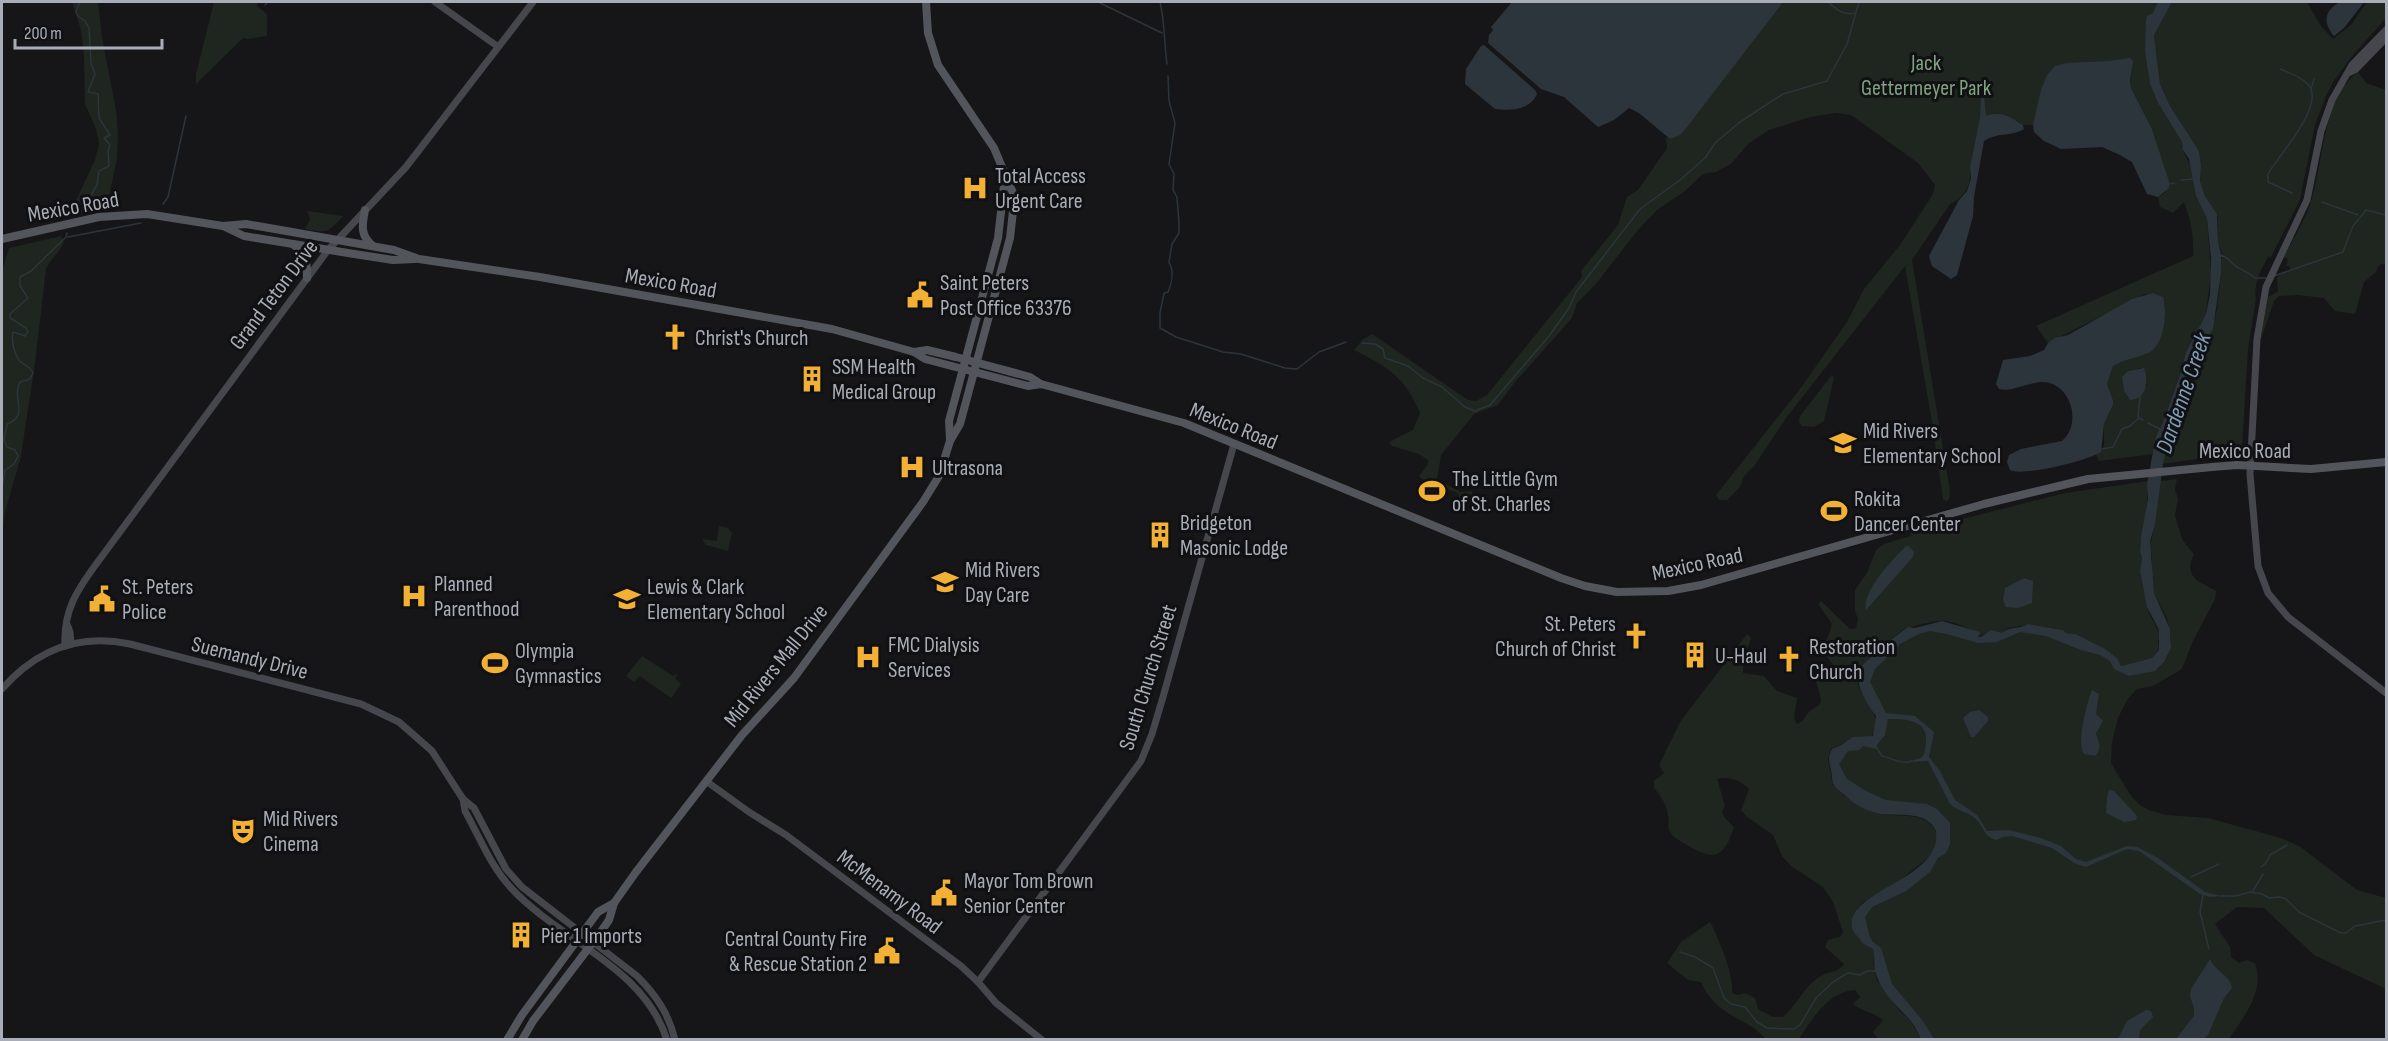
<svg xmlns="http://www.w3.org/2000/svg" width="2388" height="1041" viewBox="0 0 2388 1041" font-family="'Sofia Sans Condensed',sans-serif">
  <style>
    .green { fill: #1e261f; fill-rule: evenodd }
    .water { fill: #2c353c }
    .lines { fill: none; stroke-linecap: round; stroke-linejoin: round }
    .stream { stroke: #2c353c; stroke-width: 1.5 }
    .secondary { stroke: #45474d; stroke-width: 7 }
    .primary { stroke: #53555c; stroke-width: 8 }
    .labels { text-anchor: middle; stroke-width: 6; stroke-linejoin: round; paint-order: stroke }
    .park-label { font-size: 22px; fill: #7fa381; stroke: #111113 }
    .poi-label { font-size: 22px; fill: #a8adb8; stroke: #111113; text-anchor: start }
    .street-label { font-size: 22px; fill: #a8adb8; stroke: #111113 }
    .water-label { font-size: 24px; font-style: italic; fill: #7f9bb3; stroke: #111113 }
  </style>
  <rect width="100%" height="100%" fill="#161618"/>
  <g class="green">
    <path d="M72,2H98L102,37L116,110L118,134L117,159L107,205L71,211L95,160L99,144L96,129L85,104L84,56L81,30Z"/>
    <path d="M214,2H258L257,6L267,14V36L248,39L243,38L196,84V74Z"/>
    <path d="M1769,2H2164L2152,19L2148,70L2150,84L2158,103L2182,142L2184,153L2193,171L2196,196L2207,219L2211,273L2206,314L2186,352L2180,375L2162,425L2156,436L2153,454L2099,461L2096,455L2104,446V424L2113,405V400L2107,384L2113,366L2118,362L2165,307V303L2145,294L2048,343L2036,326L2193,256C2194,237 2191,220 2184,202L2173,213L2160,207L2158,197L2165,193L2169,181L2152,129L2131,88L2130,71L2033,123V125H2023L2016,120L1984,121L1970,170C1971,186 1965,197 1950,204L1912,260L1950,491L1949,499L1946,501L1943,499L1932,422L1905,266L1786,418L1755,465L1744,476L1740,487L1727,500H1719L1716,495L1800,389L1847,322L1864,289L1900,245L1933,194L1935,185L1918,163L1851,115L1836,113L1810,117L1769,130L1748,144L1731,164L1716,172L1703,174L1685,191L1657,210L1638,230L1595,285L1577,303L1572,318L1515,382L1498,405L1474,414L1441,455L1437,479L1460,492L1472,491V497L1461,503L1458,493L1422,479L1419,476L1428,464V460L1419,454L1392,446L1389,442L1413,430L1420,413C1405,377 1388,367 1354,350L1362,340L1372,334L1468,400L1476,401L1487,395L1582,277L1581,271L1618,225L1627,197L1638,190L1667,148L1666,137L1670,139ZM2141,368L2146,374L2147,386L2128,398L2123,386L2128,371Z"/>
    <path d="M2172,2H2307L2321,26L2333,39L2351,25L2367,2H2386V18L2353,55L2333,82L2326,96L2315,125L2300,200L2272,255L2270,258L2269,256C2261,268 2253,285 2256,299L2248,349L2242,449L2229,454L2163,464L2186,385L2210,336L2217,310L2221,274L2220,260L2223,257L2218,240V216L2205,196L2200,181L2201,165L2199,151L2170,106L2160,84L2154,35Z"/>
    <path d="M2358,72L2366,83L2386,90V263L2379,265L2376,272L2364,282L2355,314L2335,311L2324,298L2298,295L2279,296L2274,301L2260,342L2268,297L2278,291L2277,277L2289,271L2290,266H2286L2288,259L2284,257C2292,241 2302,225 2309,208C2324,168 2321,98 2358,72Z"/>
    <path d="M307,211L343,216C328,233 327,233 305,229L310,219Z"/>
    <path d="M61,236L64,242C60,252 51,258 46,269L35,363L21,456L5,512L2,535V271L9,248Z"/>
    <path d="M1832,375L1834,378L1824,421L1814,427L1802,426L1799,422L1800,416Z"/>
    <path d="M2177,479L2175,489L2178,499L2175,515L2177,523L2183,541L2194,554C2183,578 2199,581 2216,591L2215,599L2192,643L2182,669L2153,686L2137,689L2127,700L2118,718L2112,742L2111,762L2115,770L2132,797L2140,805L2149,810L2166,815L2208,818L2281,838L2299,846L2357,890L2386,898V989L2314,955L2264,908L2237,907L2215,924L2230,947L2231,957L2239,963L2247,960L2255,963C2265,992 2244,1016 2229,1039H1928L1898,1000L1879,956L1866,940L1864,907L1934,858L1942,825L1893,807L1840,781L1837,755L1869,741L1882,728L1864,683L1883,650L1927,627L1976,639L2035,629L2098,649L2115,665L2143,672L2158,669L2164,662L2171,648V637L2167,618L2154,593L2151,574L2152,558L2150,545L2155,525L2160,481Z"/>
    <path d="M2148,481L2146,519L2141,536L2140,552L2142,557L2140,571L2149,613L2160,634L2158,642L2159,650L2152,658L2121,666L2116,657L2088,640L2076,634L2066,633L2063,630L2035,625L2019,626L2008,628L2002,633H1986L1979,637L1978,632C1966,628 1950,619 1938,621C1932,621 1906,628 1903,630C1889,641 1854,665 1858,684C1862,702 1887,719 1871,737C1851,737 1849,741 1831,749L1828,759L1833,785C1845,797 1859,807 1876,813C1895,819 1929,808 1937,835L1934,849L1929,857L1898,882L1863,902L1857,909L1852,925L1861,940L1873,949L1875,955L1873,963L1877,980L1900,1011L1910,1020L1921,1039H1878L1873,1032L1883,1020C1874,1012 1862,1012 1853,1004L1860,997L1855,990C1828,992 1813,1018 1799,1039H1766C1744,1015 1717,1018 1701,982L1688,980L1667,963L1681,942L1710,922C1719,939 1734,975 1732,993L1738,995L1745,993L1755,998L1758,1009L1773,1017H1783C1798,1004 1805,984 1823,975C1831,971 1839,972 1844,964L1825,947L1828,940L1841,936L1843,932L1833,902L1823,887L1791,866L1782,856L1773,835L1746,816L1741,810L1749,789C1741,780 1728,776 1717,779L1725,806L1722,811L1724,817L1734,827C1724,859 1713,861 1687,845C1680,841 1673,838 1669,830C1668,826 1669,821 1668,816C1667,805 1661,796 1654,788V781L1664,773L1659,765L1680,722L1747,634L1751,638L1743,663V673L1764,676L1777,691L1797,698L1794,718L1797,724C1805,721 1805,715 1811,710C1814,708 1817,707 1819,705C1825,698 1813,680 1814,671L1820,670L1829,676L1833,674L1836,668C1816,644 1826,649 1832,624L1818,604L1821,601L1850,629L1856,628L1858,619L1855,611V590L1867,573L1876,550L1884,544L1911,536L1910,533L1923,529L2065,493Z"/>
    <path d="M719,526L728,528L732,533L728,551L706,545L703,541V539L717,541Z"/>
    <path d="M642,656L673,676L678,674L675,678L681,684L671,698L640,676L634,682L626,676Z"/>
  </g>
  <g class="water">
    <path d="M1512,2H1783L1687,127L1680,135L1670,139L1639,113L1629,108L1614,120L1598,127L1564,97L1541,89L1488,43L1489,35L1493,30L1491,27Z"/>
    <path d="M2158,2H2172L2154,35L2160,84L2170,106L2199,151L2201,165L2200,181L2205,196L2217,214L2218,240L2221,254L2225,257H2221V273L2213,329L2197,358L2177,410L2163,464L2155,525L2150,541L2154,593L2170,629L2171,648L2164,662L2155,671L2129,676L2114,669L2110,661L2100,655L2081,650L2046,636L2020,632L1997,642L1978,643L1947,634L1930,631L1919,634L1900,644L1875,669L1870,682L1886,713L1915,716L1934,732L1929,757L1940,771L1955,800L1977,815L1987,831L2009,830L2041,838L2061,846L2076,859L2086,862L2127,846L2137,847L2158,858L2205,892L2221,896L2210,897L2200,894L2139,851L2127,849L2086,867L2076,864L2052,848L2012,836L2003,837L1996,840C1984,837 1984,827 1976,819C1970,813 1958,811 1950,804L1928,761L1911,762C1914,759 1921,759 1923,756C1926,752 1925,745 1926,742C1928,719 1904,719 1888,719L1885,735L1877,745V749L1863,746L1859,750L1848,751L1839,764L1847,779L1866,791L1886,800L1927,804L1937,809L1950,823V844L1946,853L1938,858L1930,872L1906,891L1872,907L1865,917L1869,934L1872,941L1881,948L1892,984L1923,1021L1934,1039H1921C1918,1033 1914,1024 1909,1019C1897,1006 1883,994 1877,977C1872,965 1876,959 1873,949L1862,943C1860,937 1853,934 1852,928C1845,889 1942,881 1936,831C1926,809 1897,817 1880,814C1867,811 1856,806 1847,797C1838,789 1832,788 1832,776C1831,765 1826,760 1832,749L1841,745L1853,737L1873,736L1876,716C1865,701 1857,689 1858,670L1881,647L1908,627L1915,628L1942,621L1980,632L1978,637H1981L1991,630L2002,633C2010,626 2021,629 2028,624L2063,630L2066,633L2076,634L2105,649L2117,658L2121,666L2152,658L2159,650V630L2147,607L2140,571L2142,557L2140,552L2141,536L2148,499L2147,484L2156,436L2162,425L2180,375L2186,352L2206,314L2210,295L2211,258L2207,219L2196,196L2189,159L2183,150L2182,142L2158,103L2150,84L2145,51L2146,20L2147,16L2153,13Z"/>
    <path d="M2340,2H2364L2344,28L2334,36C2322,22 2325,10 2340,2Z"/>
    <path d="M1484,45L1535,90L1537,94C1530,110 1511,111 1495,109L1465,84L1466,69L1481,46Z"/>
    <path d="M2130,58L2133,61L2130,79L2131,88L2152,129L2169,181V188L2158,197L2147,194L2132,162L2120,155L2102,147L2061,149L2044,141L2034,132L2033,125L2041,90L2047,75L2055,66L2066,63L2109,61Z"/>
    <path d="M1984,97L1986,116C2002,111 2009,116 2023,125L2024,129C2011,137 1997,132 1984,141L1974,197L1973,216L1957,275L1951,279L1932,266L1929,256L1959,200L1967,191L1971,178L1970,167L1980,118L1981,99Z"/>
    <path d="M2153,293L2163,297C2168,312 2164,346 2148,353C2137,358 2124,359 2113,366L2107,384L2113,400V405L2104,424L2101,452C2090,460 2022,477 2010,470L2007,462L2009,455L2021,449L2062,441C2080,426 2074,391 2050,383C2034,378 2015,393 1999,389L1996,384L2003,360L2030,356L2044,350L2048,343L2055,338L2068,335L2132,299Z"/>
    <path d="M2144,368C2149,381 2147,399 2130,400L2124,391L2122,377L2128,371Z"/>
    <path d="M1906,546H1909L1914,552L1913,557L1866,610C1861,592 1893,559 1906,546Z"/>
    <path d="M2024,578L2033,581L2032,603L2018,608L2006,607L2003,600L2005,588Z"/>
    <path d="M2092,690L2099,694L2096,714L2103,721L2096,733C2098,742 2103,748 2095,756L2084,754C2076,743 2087,703 2092,690Z"/>
    <path d="M1979,710L1988,717V721L1974,737H1971L1963,718L1970,712Z"/>
    <path d="M2109,790L2114,791L2137,816L2136,820L2124,822L2106,813L2107,797Z"/>
    <path d="M2210,959C2216,972 2230,975 2232,988L2224,998L2208,1035L2203,1039H2176L2194,1016V1008L2190,996L2191,989Z"/>
    <path d="M2146,1010L2151,1011L2153,1017L2140,1030L2139,1039H2118L2127,1021Z"/>
  </g>
  <g class="lines">
    <g class="stream">
      <path d="M80,2L76,12L78,16L85,21L89,28L91,63L95,74L88,92L98,94L99,118L110,135L104,138L110,145L108,151L109,166L99,171L97,185L81,212"/>
      <path d="M1098,2L1162,33"/>
      <path d="M1160,2C1165,22 1164,43 1167,64"/>
      <path d="M1828,2C1836,9 1844,16 1855,13"/>
      <path d="M265,5L268,2"/>
      <path d="M2280,69C2289,73 2306,78 2311,89C2320,111 2279,155 2268,174V182L2292,193"/>
      <path d="M1168,76L1169,101L1175,123L1169,164L1174,174L1173,190L1177,197L1179,223V233L1172,244L1169,262C1174,271 1172,283 1168,292L1164,293L1160,313V328L1176,337L1223,352L1241,354L1285,368L1297,369L1319,352L1346,342"/>
      <path d="M2311,89L2314,79"/>
      <path d="M2181,180L2195,179"/>
      <path d="M2169,184L2174,183"/>
      <path d="M2322,202L2358,215"/>
      <path d="M163,204L168,197L186,116"/>
      <path d="M68,237L141,223"/>
      <path d="M2223,256C2230,259 2233,266 2239,268C2245,272 2249,272 2255,278H2267"/>
      <path d="M2274,276L2343,252L2353,226L2366,210L2386,215"/>
      <path d="M1362,343L1375,344L1383,349L1385,358L1408,366L1423,378L1442,387L1465,407L1475,411L1490,405L1549,336L1569,308L1576,292L1640,209L1680,180L1705,158L1715,143L1740,122L1783,94L1827,81L1847,44L1859,2"/>
      <path d="M2138,417L2140,397"/>
      <path d="M2148,423L2160,429"/>
      <path d="M2102,449L2113,447L2122,429L2130,426L2139,418L2143,420"/>
      <path d="M2,487L5,470L14,464L18,456L15,450L7,447L4,440L7,424C30,416 11,398 20,382L30,379L33,373C30,366 24,366 19,360C14,354 11,338 13,332L25,336L28,332L26,328L10,318V314L28,298L20,286V277L31,271L66,237L67,233"/>
      <path d="M1876,747L1882,756C1893,758 1900,765 1912,761"/>
      <path d="M2261,867L2266,863L2270,855L2287,845"/>
      <path d="M2191,877L2219,864"/>
      <path d="M2253,891L2263,874"/>
      <path d="M2203,895L2200,912L2209,949"/>
      <path d="M2221,896H2235L2251,892L2262,894L2269,898L2280,897L2286,899L2299,912L2341,933H2346L2355,926L2386,920"/>
      <path d="M1680,952L1695,957L1713,968L1724,998L1731,1004L1745,1007L1757,1022L1767,1028L1794,1029L1800,1025L1816,998L1833,982L1848,973L1860,975L1867,971H1876"/>
    </g>
    <g class="secondary">
      <path d="M435,2L497,46"/>
      <path d="M2386,30L2352,65L2332,100L2321,131L2307,200L2266,287L2257,339L2250,474L2258,566L2268,593L2288,617L2386,693"/>
      <path d="M2350,72L2356,69L2386,38"/>
      <path d="M67,624L70,632L71,644"/>
      <path d="M65,646C63,611 77,590 97,563L328,250L406,167L533,2"/>
      <path d="M2,689C36,650 78,633 130,644L361,704L399,722L432,751L463,799L474,808L506,869L522,887L637,976C656,995 669,1014 675,1040"/>
      <path d="M706,781L749,812L786,835L961,966L978,982L996,1003L1042,1040"/>
      <path d="M463,799L465,811C480,838 491,867 512,889C561,941 644,967 667,1040"/>
      <path d="M978,982L1141,761L1152,734L1163,697L1234,444"/>
    </g>
    <g class="primary">
      <path d="M365,210C362,225 360,236 373,246"/>
      <path d="M223,226L246,224L275,229L394,250L419,259L540,277L832,329L914,352L925,359L1028,386L1041,384L1184,423L1561,578L1585,586L1617,592L1668,591L1701,585L1984,504L2088,479L2212,467L2237,465L2311,469L2386,462"/>
      <path d="M2,239L99,217L147,214L223,226L244,236L348,253L393,260L415,259"/>
      <path d="M294,245C307,253 307,263 307,278"/>
      <path d="M914,352L927,350L956,357L1030,377L1041,384"/>
      <path d="M950,440L949,421L998,238L1005,177"/>
      <path d="M507,1040L522,1015L598,912L614,903"/>
      <path d="M522,1040L533,1021L600,933L609,920L614,903L636,872L742,735L794,678L923,502L939,476L950,441L960,424L1010,238L1013,211V193L994,148L938,65L928,33L926,2"/>
    </g>
  </g>
  <defs>
    <g id="hospital-bare" transform="scale(2.07)"><path d="M-5-5h3v3.5h4V-5h3V5h-3V1.5h-4V5h-3Z" fill="#f2b134" stroke="#111113" stroke-width="2.5" paint-order="stroke"/></g>
    <g id="civic-bare" transform="scale(2.07)"><path d="M-.6-6.5H3V-4.5H.6V-3L4-1V1h2V6H-6V1h2V-1L-.6-3ZM-1.2 2.5V6h2.4V2.5Z" fill="#f2b134" stroke="#111113" stroke-width="2.5" paint-order="stroke"/></g>
    <g id="church-bare" transform="scale(2.07)"><path d="M-1.2-6h2.4v3.5h3.3v2.4h-3.3V6h-2.4V-.1h-3.3v-2.4h3.3Z" fill="#f2b134" stroke="#111113" stroke-width="2.5" paint-order="stroke"/></g>
    <g id="building-bare" transform="scale(2.07)"><path d="M-4-6H4V6H1V3H-1V6H-4ZM-2.5-4.3h1.7v1.8h-1.7ZM.8-4.3h1.7v1.8H.8ZM-2.5-1h1.7V.8h-1.7ZM.8-1h1.7V.8H.8Z" fill="#f2b134" stroke="#111113" stroke-width="2.5" paint-order="stroke"/></g>
    <g id="school-bare" transform="scale(2.07)"><path d="M0-5L7-2L0 1L-7-2ZM-4 1L0 2.5L4 1V4Q0 6-4 4Z" fill="#f2b134" stroke="#111113" stroke-width="2.5" paint-order="stroke"/></g>
    <g id="stadium-bare" transform="scale(2.07)"><path d="M0-5a6.5 5 0 1 0 0 10a6.5 5 0 1 0 0-10ZM-3.5-1.8h7v3.6h-7Z" fill="#f2b134" stroke="#111113" stroke-width="2.5" paint-order="stroke"/></g>
    <g id="theatre-bare" transform="scale(2.07)"><path d="M-5-5.5Q0-4 5-5.5V0Q5 5 0 6Q-5 5-5 0ZM-3.3-2.5H-1v1.5H-3.3ZM1-2.5H3.3v1.5H1ZM-2.8 1Q0 5.5 2.8 1Z" fill="#f2b134" stroke="#111113" stroke-width="2.5" paint-order="stroke"/></g>
  </defs>
  <g fill-rule="evenodd">
    <use href="#hospital-bare" x="975" y="188"/>
    <use href="#civic-bare" x="920" y="295"/>
    <use href="#church-bare" x="675" y="337"/>
    <use href="#building-bare" x="812" y="379"/>
    <use href="#school-bare" x="1843" y="443"/>
    <use href="#hospital-bare" x="912" y="467"/>
    <use href="#stadium-bare" x="1432" y="491"/>
    <use href="#stadium-bare" x="1834" y="511"/>
    <use href="#building-bare" x="1160" y="535"/>
    <use href="#school-bare" x="945" y="582"/>
    <use href="#hospital-bare" x="414" y="596"/>
    <use href="#civic-bare" x="102" y="599"/>
    <use href="#school-bare" x="627" y="599"/>
    <use href="#church-bare" x="1636" y="636"/>
    <use href="#building-bare" x="1695" y="655"/>
    <use href="#hospital-bare" x="868" y="657"/>
    <use href="#church-bare" x="1789" y="659"/>
    <use href="#stadium-bare" x="495" y="663"/>
    <use href="#theatre-bare" x="243" y="831"/>
    <use href="#civic-bare" x="944" y="893"/>
    <use href="#building-bare" x="521" y="935"/>
    <use href="#civic-bare" x="887" y="951"/>
  </g>
  <g class="labels">
    <g class="park-label">
      <text x="1926" y="70">Jack<tspan x="1926" dy="25">Gettermeyer Park</tspan></text>
    </g>
    <g class="poi-label">
      <text x="995" y="183">Total Access<tspan x="995" dy="25">Urgent Care</tspan></text>
      <text x="940" y="290">Saint Peters<tspan x="940" dy="25">Post Office 63376</tspan></text>
      <text x="695" y="345">Christ's Church</text>
      <text x="832" y="374">SSM Health<tspan x="832" dy="25">Medical Group</tspan></text>
      <text x="1863" y="438">Mid Rivers<tspan x="1863" dy="25">Elementary School</tspan></text>
      <text x="932" y="475">Ultrasona</text>
      <text x="1452" y="486">The Little Gym<tspan x="1452" dy="25">of St. Charles</tspan></text>
      <text x="1854" y="506">Rokita<tspan x="1854" dy="25">Dancer Center</tspan></text>
      <text x="1180" y="530">Bridgeton<tspan x="1180" dy="25">Masonic Lodge</tspan></text>
      <text x="965" y="577">Mid Rivers<tspan x="965" dy="25">Day Care</tspan></text>
      <text x="434" y="591">Planned<tspan x="434" dy="25">Parenthood</tspan></text>
      <text x="122" y="594">St. Peters<tspan x="122" dy="25">Police</tspan></text>
      <text x="647" y="594">Lewis &amp; Clark<tspan x="647" dy="25">Elementary School</tspan></text>
      <text x="1616" y="631" text-anchor="end">St. Peters<tspan x="1616" dy="25">Church of Christ</tspan></text>
      <text x="888" y="652">FMC Dialysis<tspan x="888" dy="25">Services</tspan></text>
      <text x="1809" y="654">Restoration<tspan x="1809" dy="25">Church</tspan></text>
      <text x="515" y="658">Olympia<tspan x="515" dy="25">Gymnastics</tspan></text>
      <text x="1715" y="663">U-Haul</text>
      <text x="263" y="826">Mid Rivers<tspan x="263" dy="25">Cinema</tspan></text>
      <text x="964" y="888">Mayor Tom Brown<tspan x="964" dy="25">Senior Center</tspan></text>
      <text x="541" y="943">Pier 1 Imports</text>
      <text x="867" y="946" text-anchor="end">Central County Fire<tspan x="867" dy="25">&amp; Rescue Station 2</tspan></text>
    </g>
    <g class="street-label">
      <text transform="translate(73 206) rotate(-10)" y="8">Mexico Road</text>
      <text transform="translate(671 282) rotate(10)" y="8">Mexico Road</text>
      <text transform="translate(273 294) rotate(-53)" y="8">Grand Teton Drive</text>
      <text transform="translate(1234 425) rotate(22)" y="8">Mexico Road</text>
      <text x="2245" y="458">Mexico Road</text>
      <text transform="translate(1697 563) rotate(-12)" y="8">Mexico Road</text>
      <text transform="translate(250 657) rotate(14)" y="8">Suemandy Drive</text>
      <text transform="translate(775 665) rotate(-51)" y="8">Mid Rivers Mall Drive</text>
      <text transform="translate(1147 677) rotate(-73)" y="8">South Church Street</text>
      <text transform="translate(890 891) rotate(37)" y="8">McMenamy Road</text>
    </g>
    <g class="water-label">
      <text transform="translate(2183 393) rotate(-71)" y="8">Dardenne Creek</text>
    </g>
  </g>
  <rect width="2388" height="1041" fill="none" stroke="#a8adb8" stroke-width="6"/>
  <path d="M15 39v9h147v-9" fill="none" stroke="#a8adb8" stroke-width="3"/>
  <text x="24" y="39" font-size="18" fill="#a8adb8" stroke="#111113" stroke-width="4.5" paint-order="stroke">200 m</text>
</svg>
